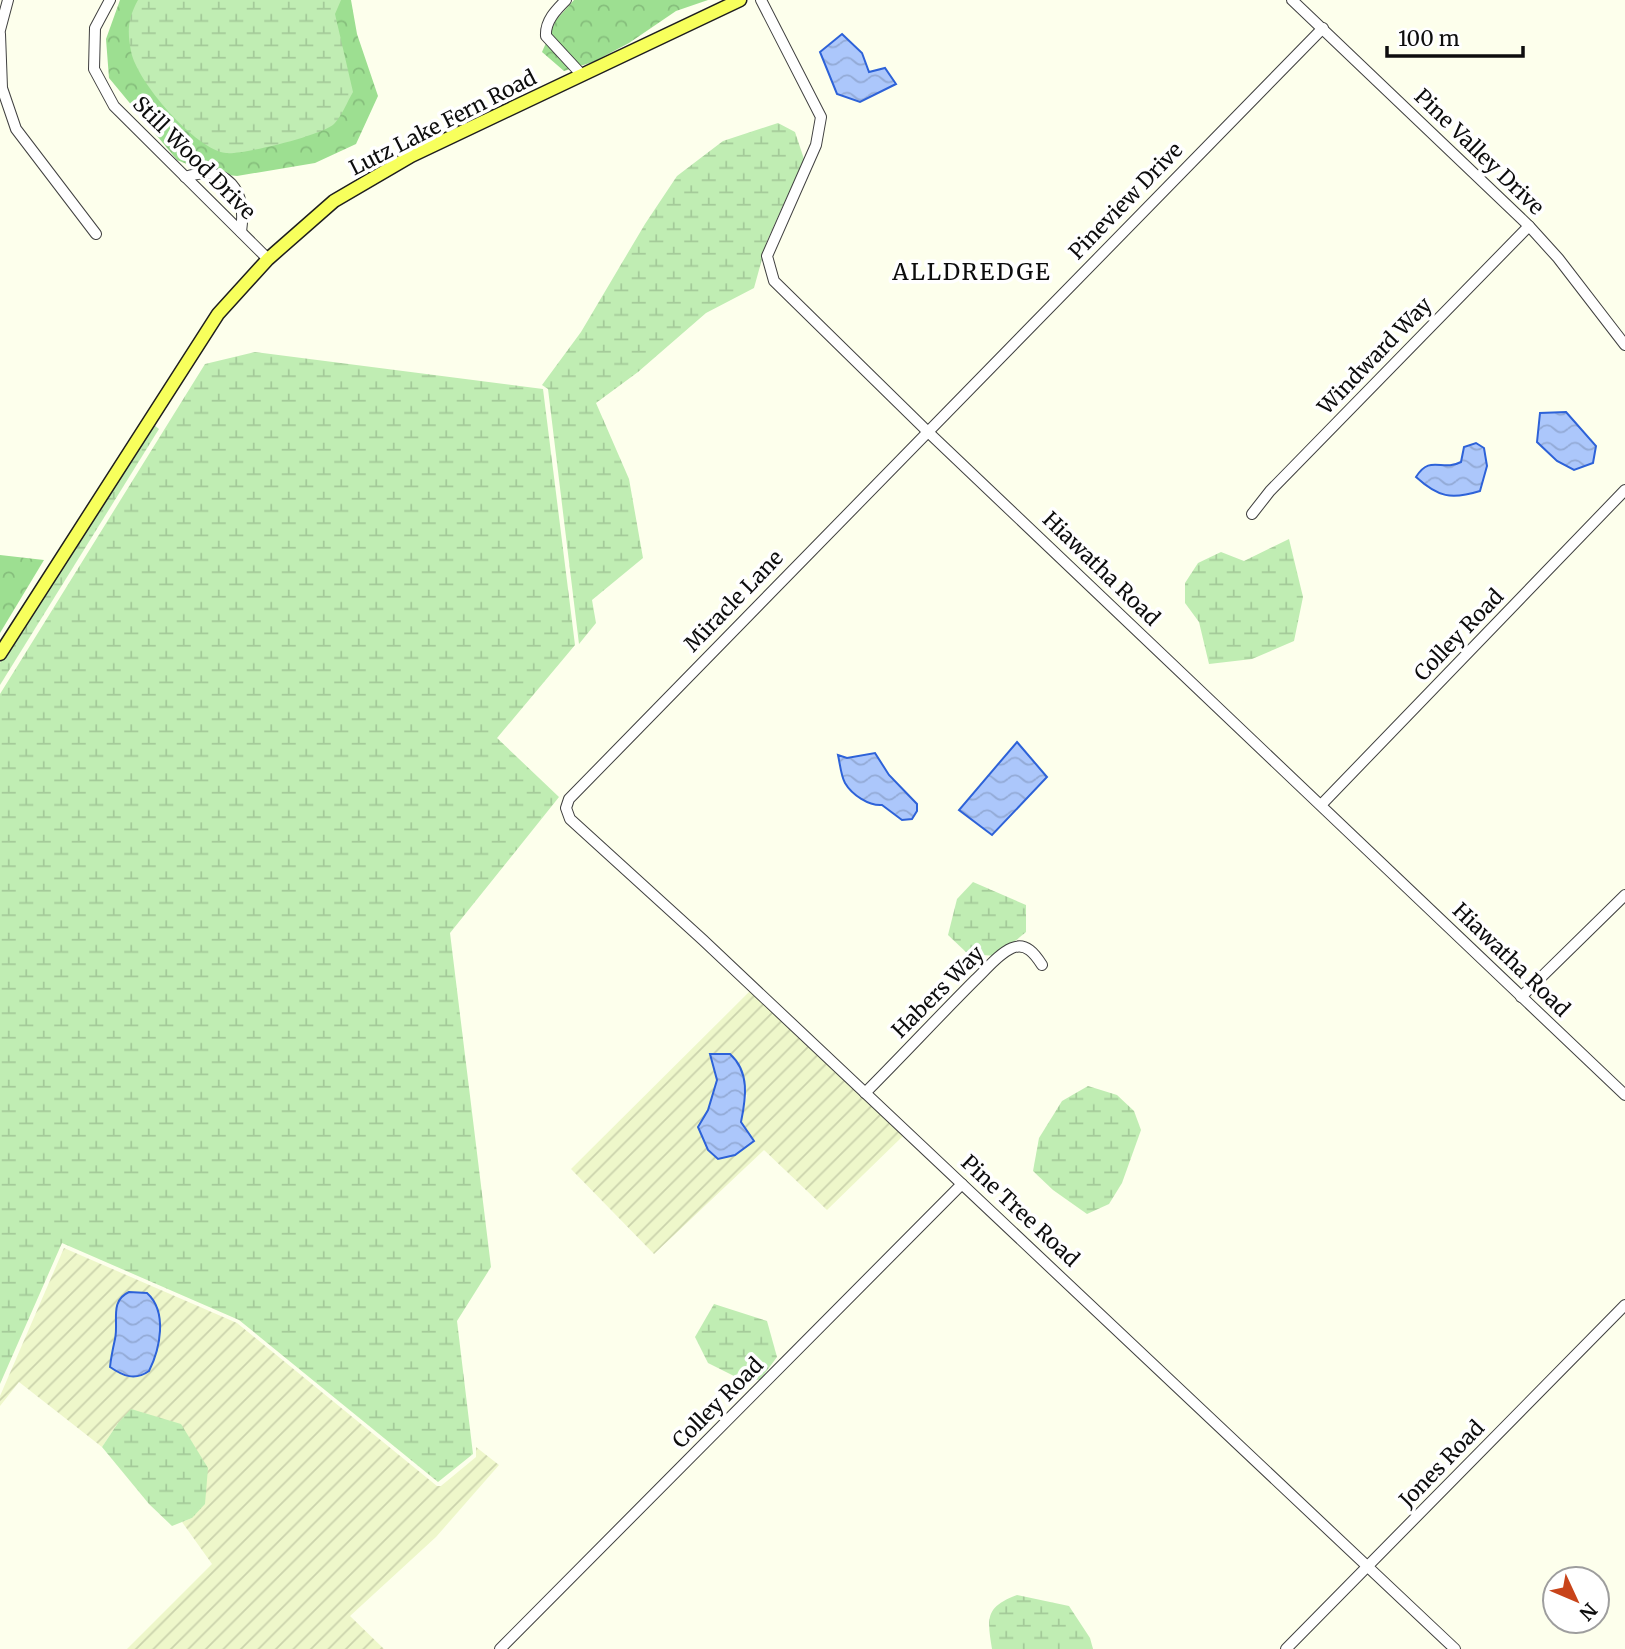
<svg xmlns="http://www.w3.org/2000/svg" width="1625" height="1649" viewBox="0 0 1625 1649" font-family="Merriweather,serif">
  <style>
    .farmland { fill: url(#farmland-furrows); fill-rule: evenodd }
    .forest { fill: url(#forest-crowns) }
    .wetland { fill: url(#wetland-marsh) }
    .water { fill: url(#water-waves); stroke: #2d62d8; stroke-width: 2 }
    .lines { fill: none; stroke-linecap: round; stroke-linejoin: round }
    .minor-casing { stroke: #404040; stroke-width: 12 }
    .major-casing { stroke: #1e1e1e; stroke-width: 15 }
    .minor { stroke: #fff; stroke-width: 10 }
    .major { stroke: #f7ff5c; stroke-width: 12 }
    .labels { text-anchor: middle; stroke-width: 7; stroke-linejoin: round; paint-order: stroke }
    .street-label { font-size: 21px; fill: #0d0d0d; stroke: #fff }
    .neighbourhood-label { font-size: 23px; letter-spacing: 2px; fill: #0d0d0d; stroke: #fff }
  </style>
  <defs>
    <pattern id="farmland-furrows" width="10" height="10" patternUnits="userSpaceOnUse" patternTransform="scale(1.75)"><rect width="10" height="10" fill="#eef7ca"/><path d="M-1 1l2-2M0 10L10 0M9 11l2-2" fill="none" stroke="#cbd3ac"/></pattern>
    <pattern id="forest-crowns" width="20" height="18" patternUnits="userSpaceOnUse" patternTransform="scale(1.75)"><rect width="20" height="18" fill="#9ddf91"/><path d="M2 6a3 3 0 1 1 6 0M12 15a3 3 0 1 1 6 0" fill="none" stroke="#86be7c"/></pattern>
    <pattern id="wetland-marsh" width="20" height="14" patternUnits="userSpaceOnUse" patternTransform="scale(1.75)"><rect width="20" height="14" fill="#c0edb3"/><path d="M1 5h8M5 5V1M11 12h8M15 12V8" fill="none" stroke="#a4ca99"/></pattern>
    <pattern id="water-waves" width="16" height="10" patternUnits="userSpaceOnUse" patternTransform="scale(1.75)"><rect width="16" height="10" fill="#acc7fb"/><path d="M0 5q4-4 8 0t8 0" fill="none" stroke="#93aad6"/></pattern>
  </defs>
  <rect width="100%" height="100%" fill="#fdffec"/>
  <g class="farmland">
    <path d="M750,991L903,1136L827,1210L764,1150L654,1254L571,1169ZM717,1080L747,1095L741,1122L698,1127L708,1110Z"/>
    <path d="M64,1248L237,1323L437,1486H441L476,1457V1447L499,1465L436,1537L350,1616L384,1649H127L212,1564L182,1522L192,1518L118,1423L102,1447L19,1382L0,1406V1396ZM116,1336L159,1345L155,1352L154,1362L129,1377L114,1370L110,1362Z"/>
  </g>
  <g class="forest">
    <path d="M120,0H351L357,34L378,96L356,144L315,163L237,176L209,173L177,160L109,78L106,39Z"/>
    <path d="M574,0H708L676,11L629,43L593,62L564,71L542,52L556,20Z"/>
    <path d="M0,555L44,560L0,633Z"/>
  </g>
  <g class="wetland">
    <path d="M138,0H341L335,14L353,92C347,102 342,116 334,124C323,135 243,155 226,153C196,150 136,81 131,51C127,31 128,18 138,0Z"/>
    <path d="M778,123L795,132L804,159L767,241L754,288L706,313L638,372L596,403L629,479L643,558L592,600L596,623L579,644L548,389L542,385L581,332L645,224L677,176L723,141Z"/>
    <path d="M255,352L543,389L575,645L497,738L559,797L450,933L491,1267L457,1321L473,1454L438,1482L239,1320L62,1243L0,1384V694L205,364Z"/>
    <path d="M154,425L159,429L0,685V663Z"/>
    <path d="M1289,539L1303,597L1294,641L1252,659L1209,664L1199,622L1185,603V583L1198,563L1221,552L1244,561Z"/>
    <path d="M973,882L1026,905V932L997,956L968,954L948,935L957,899Z"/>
    <path d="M1088,1086L1117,1095L1134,1111L1141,1130L1122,1183L1109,1204L1087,1214L1053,1190L1033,1171L1039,1138L1062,1101Z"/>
    <path d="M714,1304L767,1321L777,1357L760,1380L738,1378L708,1363L695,1337Z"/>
    <path d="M131,1409L181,1424L208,1468L205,1504L192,1518L172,1526L149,1504L102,1447L118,1423Z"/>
    <path d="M1017,1595L1069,1606L1090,1638L1093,1649H992C987,1618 985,1607 1017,1595Z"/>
  </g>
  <g class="water">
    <path d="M842,34L862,53L869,72L885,68L896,84L860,102L837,94L820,52Z"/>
    <path d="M1566,412L1596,446L1593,463L1574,470L1557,461L1537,442L1540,413Z"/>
    <path d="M1476,443L1484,448L1487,466L1480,491C1451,500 1438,497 1416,477C1430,454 1442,472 1461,462L1464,447Z"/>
    <path d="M1017,742L1047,777L992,835L959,810Z"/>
    <path d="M875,753L889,775L917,804V811L912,819L902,820L882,805C869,806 852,795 845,783C841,776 840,764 838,755L847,758Z"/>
    <path d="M710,1054H730C750,1072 746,1098 741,1122L754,1141L735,1155L718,1159L708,1150L698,1127L708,1110L717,1080Z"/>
    <path d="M129,1292L147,1293C168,1312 160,1349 149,1371C135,1381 123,1376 110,1367C111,1357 113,1348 115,1339C119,1322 109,1301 129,1292Z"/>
  </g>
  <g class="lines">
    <g class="minor-casing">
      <g id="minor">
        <path d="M110,0L95,28L94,69L114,106L268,259"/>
        <path d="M566,0C556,10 545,21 546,36L582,75"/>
        <path d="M761,0L821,117L816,145L767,256L774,281L927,431L1625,1095"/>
        <path d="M1292,0L1529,226L1558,258L1625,345"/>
        <path d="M1323,28L615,752L569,799L566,808L570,819L703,940L1455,1649"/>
        <path d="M0,30L8,0"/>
        <path d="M0,34L2,88L16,129L96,234"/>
        <path d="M185,177C228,163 247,191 241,232"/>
        <path d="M1252,514L1270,491L1529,226"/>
        <path d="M1321,805L1625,490"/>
        <path d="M1521,997L1625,895"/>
        <path d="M865,1093C902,1056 938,1017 975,980C986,970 998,954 1012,948C1026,942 1035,954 1042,965"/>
        <path d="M500,1649L962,1184"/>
        <path d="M1286,1649L1625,1305"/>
      </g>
    </g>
    <g class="major-casing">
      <path id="major" d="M0,654L218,314L268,259L334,201L411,156L740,0"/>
    </g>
    <use href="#minor" class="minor"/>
    <use href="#major" class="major"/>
  </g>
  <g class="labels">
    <g class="street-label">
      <text transform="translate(443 123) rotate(-27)" y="7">Lutz Lake Fern Road</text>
      <text transform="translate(1479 152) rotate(44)" y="7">Pine Valley Drive</text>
      <text transform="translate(194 158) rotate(45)" y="7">Still Wood Drive</text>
      <text transform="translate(1126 201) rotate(-46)" y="7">Pineview Drive</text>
      <text transform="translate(1375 356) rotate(-46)" y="7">Windward Way</text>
      <text transform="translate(1101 569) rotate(44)" y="7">Hiawatha Road</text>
      <text transform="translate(734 601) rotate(-46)" y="7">Miracle Lane</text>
      <text transform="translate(1459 635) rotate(-46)" y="7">Colley Road</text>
      <text transform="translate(1511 960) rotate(44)" y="7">Hiawatha Road</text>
      <text transform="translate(938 992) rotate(-45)" y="7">Habers Way</text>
      <text transform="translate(1020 1211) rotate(43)" y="7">Pine Tree Road</text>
      <text transform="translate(718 1403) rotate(-45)" y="7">Colley Road</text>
      <text transform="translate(1442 1464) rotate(-46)" y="7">Jones Road</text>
    </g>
    <g class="neighbourhood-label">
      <text x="972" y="280">ALLDREDGE</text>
    </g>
  </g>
  <g transform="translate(1576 1600) rotate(134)"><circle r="33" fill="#ffffff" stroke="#9e9e9e" stroke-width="2"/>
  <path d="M0-5L12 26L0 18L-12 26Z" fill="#c8441a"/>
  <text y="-10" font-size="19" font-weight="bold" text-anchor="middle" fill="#0d0d0d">N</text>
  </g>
  <path d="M1387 46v10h136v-10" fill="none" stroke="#0d0d0d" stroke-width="3.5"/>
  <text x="1398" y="46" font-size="21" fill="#0d0d0d" stroke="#ffffff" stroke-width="5" paint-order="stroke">100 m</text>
</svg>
